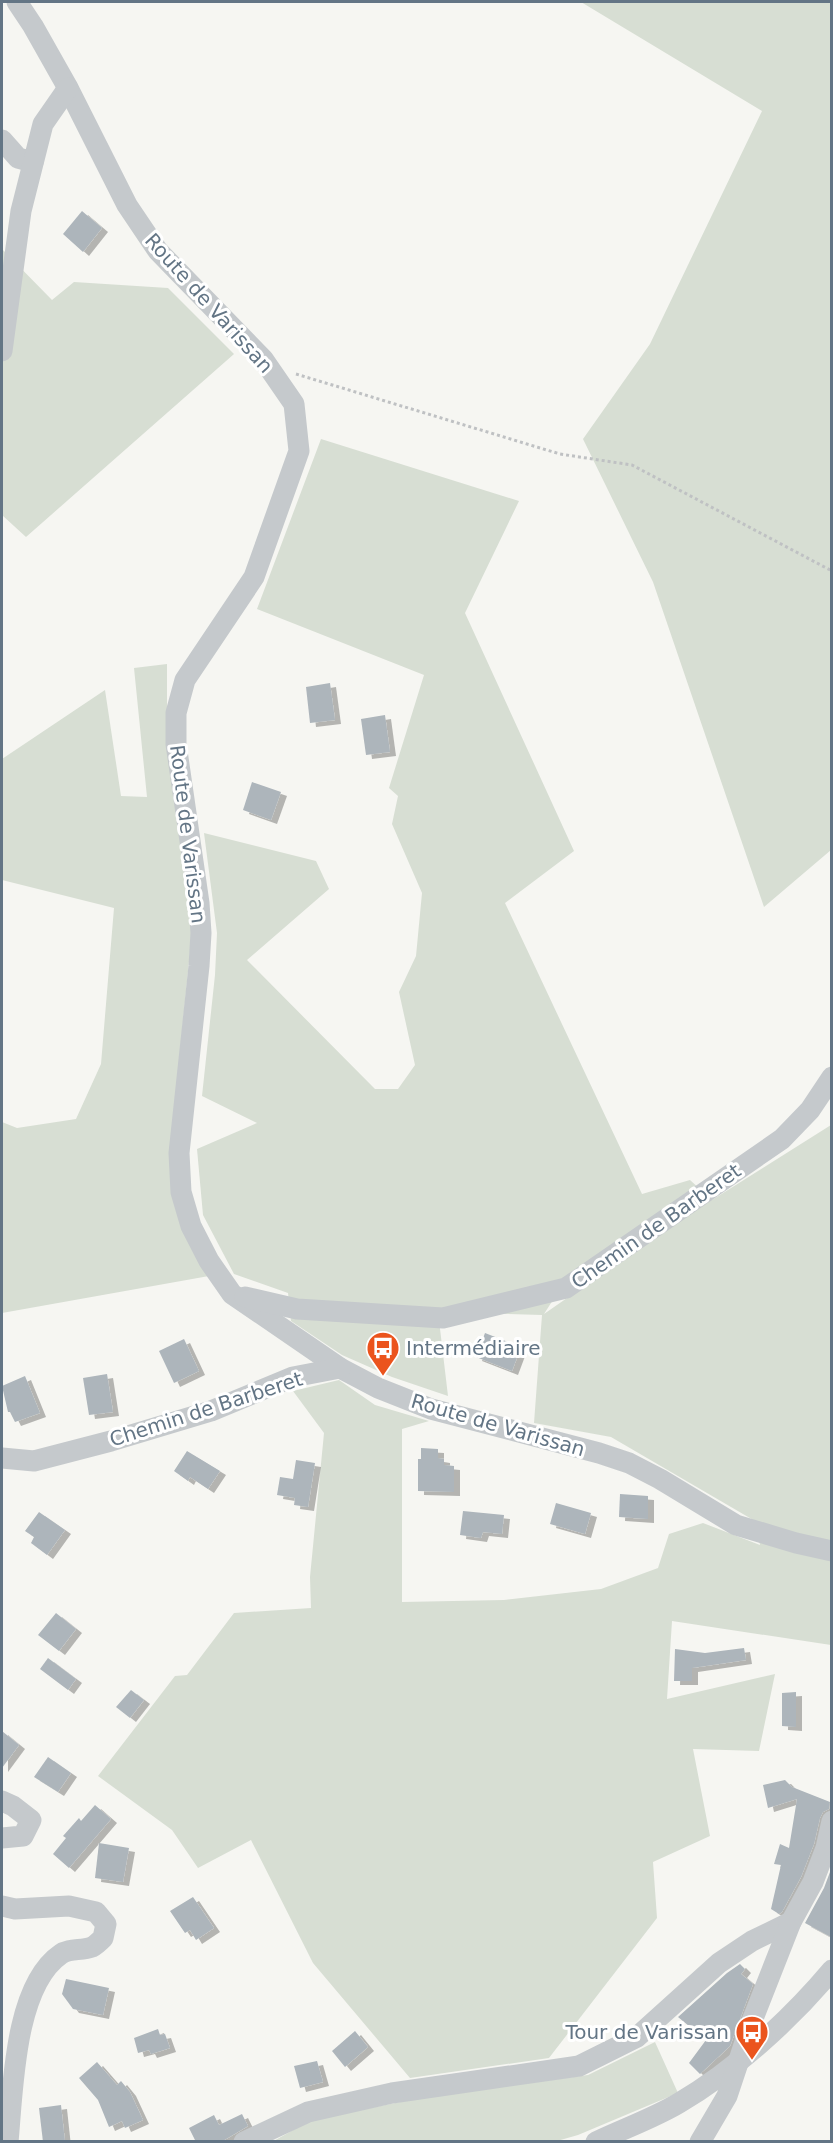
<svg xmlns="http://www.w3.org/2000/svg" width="833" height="2143" viewBox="0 0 833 2143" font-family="'DejaVu Sans',sans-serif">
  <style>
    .green { fill: #d7ded3; fill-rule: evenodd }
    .building { fill: #adb5bb; filter: url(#shadow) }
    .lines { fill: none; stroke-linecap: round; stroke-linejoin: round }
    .path { stroke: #bfc1c3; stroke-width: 3; stroke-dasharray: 3 3; stroke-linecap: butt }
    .minor { stroke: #c5c9cc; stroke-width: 21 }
    .labels { text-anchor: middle; stroke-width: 6; stroke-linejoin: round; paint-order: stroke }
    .street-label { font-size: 20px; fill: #637585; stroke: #fff }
    .poi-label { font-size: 20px; fill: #637585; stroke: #fff; text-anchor: start }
  </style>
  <defs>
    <filter id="shadow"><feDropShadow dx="6" dy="4" stdDeviation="0" flood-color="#0004"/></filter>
  </defs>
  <rect width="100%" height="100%" fill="#f6f6f2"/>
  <g class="green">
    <path d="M581,2H831V850L764,907L653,582L583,439L650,344L762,111Z"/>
    <path d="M2,249L52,300L74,282L168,288L234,354L26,537L2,515Z"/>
    <path d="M321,439L519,501L465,613L574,851L505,903L642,1194L690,1180L712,1200L831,1125V1645L672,1621L667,1699L775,1674L759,1751L693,1749L710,1836L653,1862L657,1918L549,2058L410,2078L313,1963L251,1840L198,1868L172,1830L98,1776L175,1676L187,1675L234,1613L311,1608L310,1577L324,1433L293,1391L339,1380L375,1405L429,1421L402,1429V1602L504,1600L601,1589L658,1568L669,1534L703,1523L760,1545L755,1521L611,1437L534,1423L542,1315L438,1312L448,1396L392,1377L342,1355L291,1321L288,1293L234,1274L203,1215L197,1149L257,1123L202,1096L215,975L217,933L204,833L316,861L329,889L247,960L375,1089H398L415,1065L399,992L416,956L422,893L392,824L398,796L389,788L424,675L257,609ZM655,1237L544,1314L567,1278Z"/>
    <path d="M167,664V738L192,931L170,1153L209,1276L2,1313V1122L17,1128L76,1119L101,1064L114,908L2,880V759L105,690L121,796L147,797L134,668Z"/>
    <path d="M655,2042L678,2093L578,2135L557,2141L272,2142L311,2120L425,2097L588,2075Z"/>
  </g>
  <g class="building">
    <path d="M82,211L102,228L83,252L63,234Z"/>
    <path d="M330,683L335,720L310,723L306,687Z"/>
    <path d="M385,715L390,752L366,755L361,719Z"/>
    <path d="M252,782L281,792L271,820L243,810Z"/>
    <path d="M485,1333L521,1347L512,1371L476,1357Z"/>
    <path d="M184,1339L199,1371L174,1383L159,1351Z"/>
    <path d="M107,1374L113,1412L89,1415L83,1378Z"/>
    <path d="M25,1376L40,1413L15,1422L10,1412H8L2,1386Z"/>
    <path d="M421,1448L438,1449V1458L444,1459V1465L454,1466V1492L418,1491V1459H421Z"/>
    <path d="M187,1451L220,1471L208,1489L190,1477L188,1481L174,1471Z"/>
    <path d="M296,1460L315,1463L308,1507L294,1505L295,1498L277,1495L280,1477L293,1479Z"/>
    <path d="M620,1494L648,1496V1519L619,1517Z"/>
    <path d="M556,1503L591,1513L585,1534L550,1524Z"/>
    <path d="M463,1511L504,1515L502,1534L483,1532L481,1538L460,1535Z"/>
    <path d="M39,1512L65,1530L47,1555L31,1543L34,1537L25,1531Z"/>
    <path d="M56,1613L76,1629L59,1651L38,1635Z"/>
    <path d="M744,1648L746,1660L692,1668V1681H674L675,1649L705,1653Z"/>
    <path d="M48,1658L76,1679L68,1690L40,1669Z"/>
    <path d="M131,1690L144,1700L130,1718L116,1707Z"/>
    <path d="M796,1692V1727L782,1726V1693Z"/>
    <path d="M2,1731L19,1745L2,1768Z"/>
    <path d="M48,1757L71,1773L58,1792L34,1777Z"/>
    <path d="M785,1780L792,1787L830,1802L829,1809L823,1812L820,1818L814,1844L801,1877L782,1912L779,1914L771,1909L781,1865L774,1864L780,1844L789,1848L797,1799L768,1808L763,1785Z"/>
    <path d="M95,1805L111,1819L69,1868L53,1854L66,1838L63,1836L79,1818L81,1821Z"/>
    <path d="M99,1843L129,1848L123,1882L95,1878Z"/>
    <path d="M830,1872H831V1937L805,1923L824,1888Z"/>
    <path d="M193,1897L214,1928L196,1940L190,1930L185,1933L170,1911Z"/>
    <path d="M740,1964L745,1969L741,1974L753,1984L730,2046L700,2074L689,2063L706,2040L678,2017L727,1973Z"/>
    <path d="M66,1979L109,1988L103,2015L73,2009L62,1994Z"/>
    <path d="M158,2029L160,2035L165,2034L170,2048L151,2054L149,2050L138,2053L134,2038Z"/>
    <path d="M355,2031L368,2047L345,2067L332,2051Z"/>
    <path d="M317,2061L323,2082L300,2088L294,2066Z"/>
    <path d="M97,2062L117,2085L121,2081L130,2092L143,2120L125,2128L122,2121L109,2127L98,2100L79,2078Z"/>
    <path d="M61,2105L65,2142H43L39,2108Z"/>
    <path d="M242,2114L248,2126L221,2142H196L189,2128L214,2115L219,2125Z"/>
  </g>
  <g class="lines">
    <path class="path" d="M296,374L560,454L632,465L832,571"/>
    <g class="minor">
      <path d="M17,2L33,26L68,88L127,205L158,251L263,359L294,404L299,451L254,577L185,680L176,713V744L199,903L201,933L199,966L179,1153L181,1192L191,1226L209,1261L232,1294L340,1368L378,1388L431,1409L599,1453L629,1463L660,1479L736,1525L796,1543L832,1551"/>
      <path d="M2,140L18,158L33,162"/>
      <path d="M2,351L21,211L43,124L68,88"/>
      <path d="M245,1297L297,1309L443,1318L566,1288L782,1139L810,1110L832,1077"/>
      <path d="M2,1458L34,1461L111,1441L211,1411L293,1377L340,1368"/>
      <path d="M2,1801L13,1806L31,1820L23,1836L2,1838"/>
      <path d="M2,1906L15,1909L69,1906L96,1912L106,1924L103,1938C100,1941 96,1945 92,1947C82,1951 69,1948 61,1954C14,1986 13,2090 8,2142"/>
      <path d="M244,2142L308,2112L392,2093L579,2066L637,2037L719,1963L752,1941L791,1922"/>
      <path d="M596,2142C623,2129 654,2118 679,2103C735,2070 790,2020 832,1970"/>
      <path d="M700,2142L727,2096L752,2021L791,1922L813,1882L826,1848L832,1821"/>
    </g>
  </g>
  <defs>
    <g id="bus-pin" transform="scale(1.725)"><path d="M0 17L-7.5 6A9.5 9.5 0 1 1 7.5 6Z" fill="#eb541d" stroke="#fff"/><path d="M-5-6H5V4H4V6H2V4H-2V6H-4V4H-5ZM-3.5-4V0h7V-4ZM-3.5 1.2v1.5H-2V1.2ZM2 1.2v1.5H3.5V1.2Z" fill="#fff"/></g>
  </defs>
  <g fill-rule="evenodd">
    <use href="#bus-pin" x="383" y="1348"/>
    <use href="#bus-pin" x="752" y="2032"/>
  </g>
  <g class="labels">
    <g class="street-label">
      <text transform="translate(209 303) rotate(48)" y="7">Route de Varissan</text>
      <text transform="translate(188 834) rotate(83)" y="7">Route de Varissan</text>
      <text transform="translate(656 1226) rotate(-35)" y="7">Chemin de Barberet</text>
      <text transform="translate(206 1409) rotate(-18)" y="7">Chemin de Barberet</text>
      <text transform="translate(498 1425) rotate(16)" y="7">Route de Varissan</text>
    </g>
    <g class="poi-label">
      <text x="406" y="1355">Intermédiaire</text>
      <text x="729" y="2039" text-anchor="end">Tour de Varissan</text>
    </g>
  </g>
  <rect width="833" height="2143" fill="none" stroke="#637585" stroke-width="6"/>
</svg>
